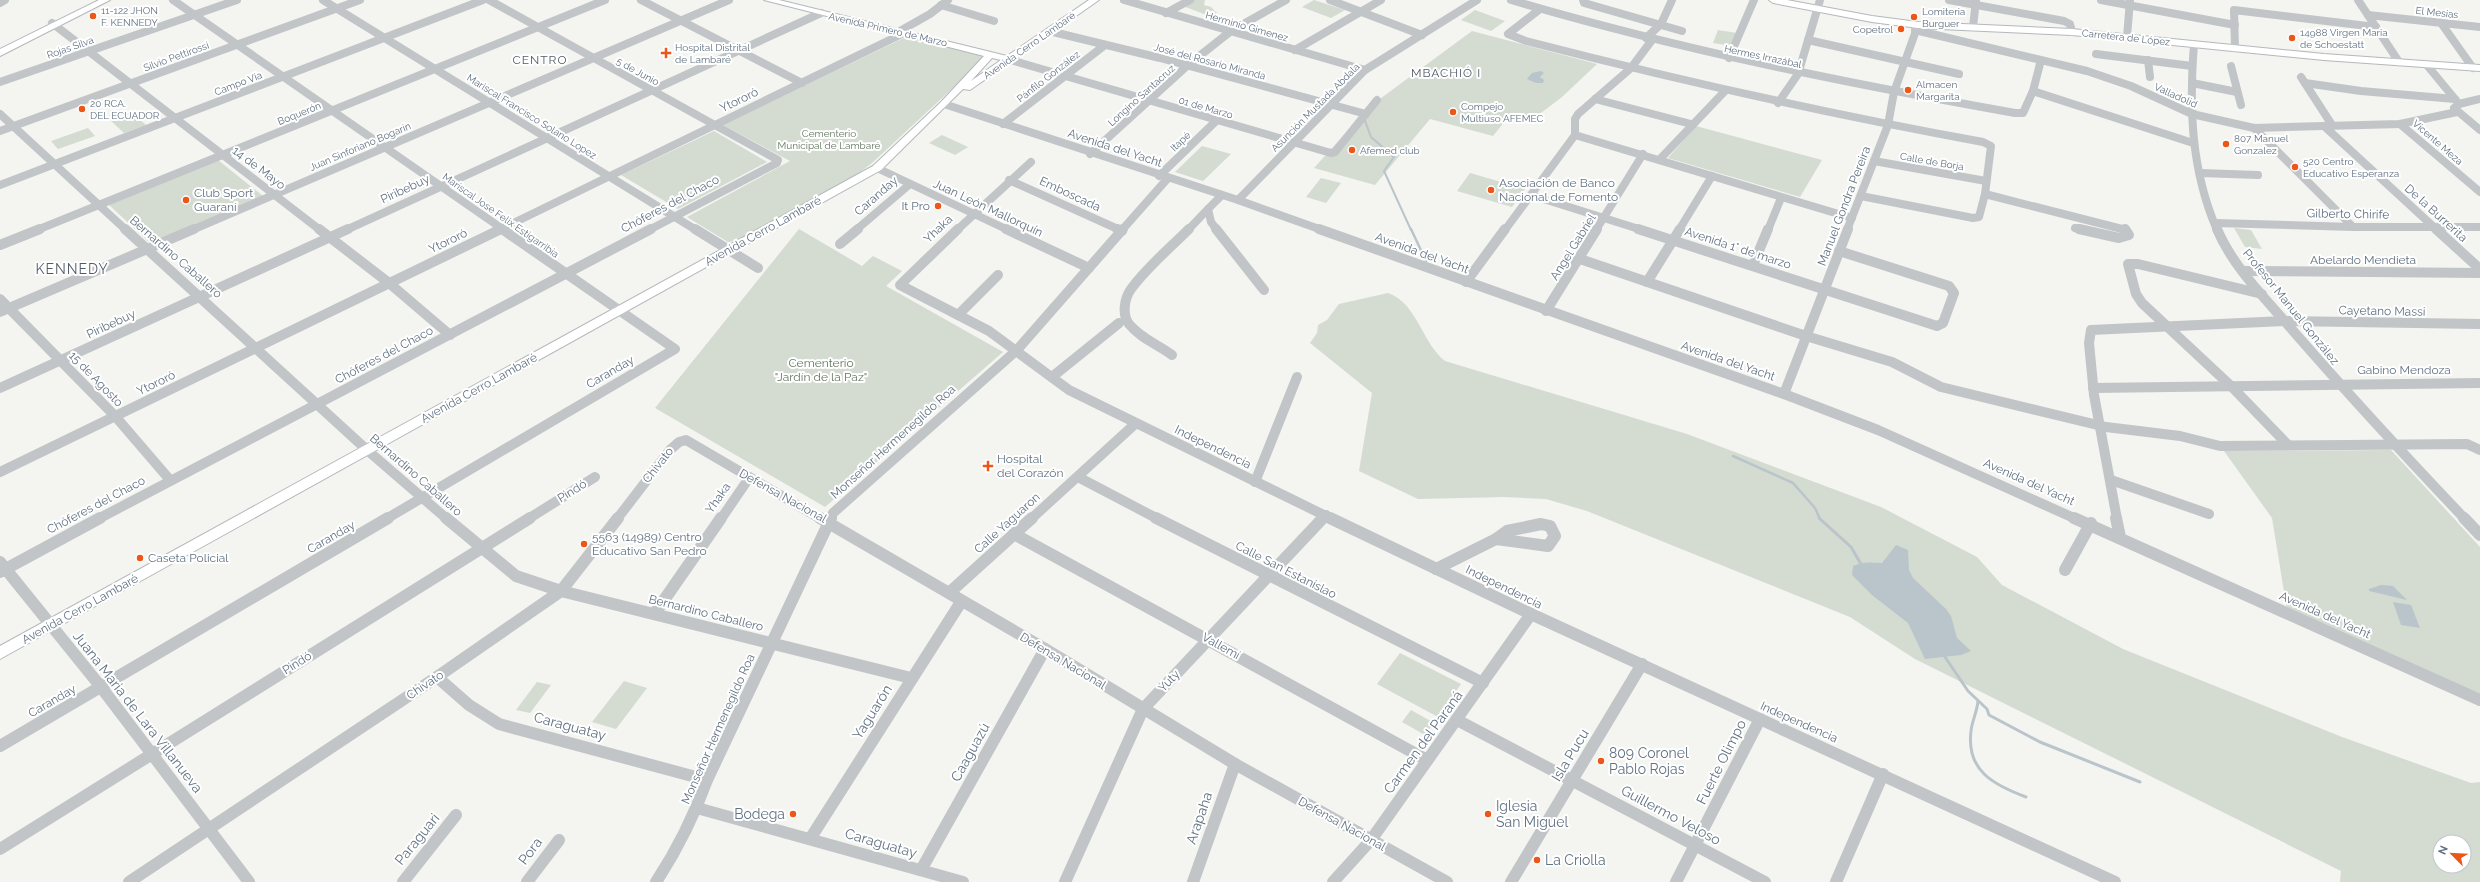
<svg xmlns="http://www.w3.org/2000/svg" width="2480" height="882" viewBox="0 0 2480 882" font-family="Raleway,sans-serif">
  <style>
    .green { fill: #d4dbd1; fill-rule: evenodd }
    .water { fill: #bac5cb }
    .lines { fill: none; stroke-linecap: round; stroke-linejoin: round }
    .stream-far2 { stroke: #bac5cb; stroke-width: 2 }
    .stream-far1 { stroke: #bac5cb; stroke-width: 2.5 }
    .stream { stroke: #bac5cb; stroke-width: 3 }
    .major-casing { stroke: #b4b8bc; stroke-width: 2 }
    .minor-far2 { stroke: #c1c5c8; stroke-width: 8 }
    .minor-far1 { stroke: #c1c5c8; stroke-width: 10 }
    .minor { stroke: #c1c5c8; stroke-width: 12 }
    .major { fill: #fff; fill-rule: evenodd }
    .poi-dot { fill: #ec5618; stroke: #fff; stroke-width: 1.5 }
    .labels { text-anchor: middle; stroke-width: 4; stroke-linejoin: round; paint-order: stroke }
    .far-poi-label { font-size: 10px; fill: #617282; stroke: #fff; text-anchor: start }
    .far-street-label { font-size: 10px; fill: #617282; stroke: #fff }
    .far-park-label { font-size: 10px; fill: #647961; stroke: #fff }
    .far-quarter-label { font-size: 12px; letter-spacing: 1px; fill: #505b67; stroke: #fff }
    .street-label { font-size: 12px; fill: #617282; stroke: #fff }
    .poi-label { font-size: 12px; fill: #617282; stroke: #fff; text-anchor: start }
    .park-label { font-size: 12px; fill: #647961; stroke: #fff }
    .quarter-label { font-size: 14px; letter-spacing: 1px; fill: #505b67; stroke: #fff }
    .near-street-label { font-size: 14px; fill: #617282; stroke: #fff }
    .near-poi-label { font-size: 14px; fill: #617282; stroke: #fff; text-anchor: start }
  </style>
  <rect width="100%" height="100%" fill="#f4f4f0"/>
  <g class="green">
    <path d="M1188,0H1205L1204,5L1211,7L1217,13L1209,16L1183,6Z"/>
    <path d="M1314,0L1345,10L1331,18L1302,7Z"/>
    <path d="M1475,10L1505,21L1491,31L1461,20Z"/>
    <path d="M1718,30L1737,33L1732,46L1713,43Z"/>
    <path d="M1472,31L1597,64L1562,97L1529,122L1509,116L1493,136L1430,119L1375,185L1314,168L1369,107Z"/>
    <path d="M908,36L982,56L983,60L872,163L859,173L773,223L735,241L728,242L687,217L790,161L723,125Z"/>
    <path d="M131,112L146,125L124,133L110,120Z"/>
    <path d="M1696,126L1822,160L1800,197L1668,158Z"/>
    <path d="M88,128L95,136L58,149L51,141Z"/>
    <path d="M714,131L767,162L678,209L621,175Z"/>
    <path d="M942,135L968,147L955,155L929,143Z"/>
    <path d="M1202,146L1231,154L1203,181L1175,172Z"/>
    <path d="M218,160L263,196L151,244L108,204Z"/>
    <path d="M1470,173L1525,189L1512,207L1457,191Z"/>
    <path d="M1321,178L1341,183L1326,203L1306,197Z"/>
    <path d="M2234,228L2251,230L2262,249L2245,247Z"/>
    <path d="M799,229L862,266L873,256L902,271L886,286L1003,352L825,507L655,408Z"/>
    <path d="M1388,293C1417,303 1422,343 1445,361L1687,434L1881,507L1977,557L2002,585L2123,649L2342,737L2471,783L2480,782V882H2340L2341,871L1915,659L1850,617L1587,511L1546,499L1503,497L1418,499L1359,471L1372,393L1310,343L1317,333L1318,325L1327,320L1339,304ZM2440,842H2464V866H2440Z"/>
    <path d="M2391,450L2480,547V696L2287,610L2272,518L2224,451Z"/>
    <path d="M1400,653L1461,684L1438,717L1377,684Z"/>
    <path d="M624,681L647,688L616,729L592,722Z"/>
    <path d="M537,682L551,685L530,713L516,710Z"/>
    <path d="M1411,710L1434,723L1425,735L1402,722Z"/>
  </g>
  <g class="water">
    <path d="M1541,71L1544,73L1540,77L1544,80L1543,83H1536L1527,79L1532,73Z"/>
    <path d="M1896,545L1908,550L1909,570L1913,578L1946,609L1951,616L1957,638L1971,651L1961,655L1925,659L1908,623L1872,595L1852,575L1853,566C1866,561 1870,563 1882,563Z"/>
    <path d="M2381,585L2393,586L2407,600L2369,591V589Z"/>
    <path d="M2393,602L2411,605L2420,628L2401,625Z"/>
  </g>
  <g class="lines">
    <path class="stream-far2" d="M1364,118L1371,137L1394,157L1384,171L1411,230"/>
    <g class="stream-far1">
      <path d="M1411,229L1426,261"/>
      <path d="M1733,456L1793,483L1815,508L1820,519"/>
    </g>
    <g class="stream">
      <path d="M1819,518L1851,547L1862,566"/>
      <path d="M1943,654L1968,691L1987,709L1989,715L2040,742L2140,782"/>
      <path d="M1978,701C1977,712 1972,721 1971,731C1966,771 1994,785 2026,797"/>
    </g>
    <g class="major-casing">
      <g id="major">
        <path d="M99,0H110L0,56V49Z"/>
        <path d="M764,0H779L1007,56L1089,0H1099L970,90L963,89L881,170L0,659V646L873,166L941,102L984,56ZM992,58L1001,60L971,81Z"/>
        <path d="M1769,0H1787L1872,16L1918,22L2072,29L2324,54L2480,65V71L2324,60L2072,35L1918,28L1872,22L1773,3Z"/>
      </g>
    </g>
    <g class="minor-far2">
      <path d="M173,0L504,230"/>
      <path d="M323,0L696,230"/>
      <path d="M489,0L778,160L777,163L649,230"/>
      <path d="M641,0L802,83"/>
      <path d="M1124,0L1365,70"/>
      <path d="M1330,0L1422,35"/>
      <path d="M1511,0C1677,49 1845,83 2015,113H2023L2033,91L2041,60"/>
      <path d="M1583,0L1584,3L1682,31"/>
      <path d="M1949,0L2064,21L2070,24L2072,32"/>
      <path d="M2101,0L2235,25"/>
      <path d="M2358,0L2399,62"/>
      <path d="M0,3L5,0"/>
      <path d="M941,5L994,21"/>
      <path d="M1540,9L1508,34L1526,41C1677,80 1829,114 1983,142L1991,146L1985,194L1979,217L1973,218L1861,196"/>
      <path d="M1166,13L1190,0"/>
      <path d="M2368,15L2480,27"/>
      <path d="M52,23L320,230"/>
      <path d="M2441,23L2473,68"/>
      <path d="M1973,27L1976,0"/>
      <path d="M1915,30L2087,71L2131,86L2192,114L2254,128L2400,124L2457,112"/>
      <path d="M900,31L930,14L948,0"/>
      <path d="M1049,31L1160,58L1366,114"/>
      <path d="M2127,37L2130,0"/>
      <path d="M1646,38L1661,24L1672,0"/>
      <path d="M1808,40L1959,74"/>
      <path d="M2194,44C2189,108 2191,170 2217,230"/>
      <path d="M2235,48L2234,10L2376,27"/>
      <path d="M1295,50L1381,0"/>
      <path d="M2096,54L2192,66"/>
      <path d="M1729,58L1754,0"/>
      <path d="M1007,59L1331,153L1335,152L1377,100"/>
      <path d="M2148,60L2150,77"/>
      <path d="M2426,64L2459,104L2454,108L2480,130"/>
      <path d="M2231,66L2241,105"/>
      <path d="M2301,77L2332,125"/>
      <path d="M0,82L237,0"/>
      <path d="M2192,83L2237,92"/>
      <path d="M2305,83L2361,91L2455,99"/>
      <path d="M2033,91L2193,143"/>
      <path d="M1595,99L1691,124"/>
      <path d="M1778,103L1798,74L1820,0"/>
      <path d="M944,104L1238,200L1322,230"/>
      <path d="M2459,104L2480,99"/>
      <path d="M0,114L126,230"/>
      <path d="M1003,124L1105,45"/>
      <path d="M2400,124L2480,192"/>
      <path d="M2324,126L2437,230"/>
      <path d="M2254,128L2353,227"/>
      <path d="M0,131L360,0"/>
      <path d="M1575,135L1852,218"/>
      <path d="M1090,154L1188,65L1231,31L1286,0"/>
      <path d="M1660,159L1725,91"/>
      <path d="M1874,161L1986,181"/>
      <path d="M877,168L1008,230"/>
      <path d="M2200,173L2258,175"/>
      <path d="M1159,176L1216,121"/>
      <path d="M1009,180L1120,230"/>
      <path d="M0,185L483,0"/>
      <path d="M1985,194L2126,230"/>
      <path d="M1531,195L1642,230"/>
      <path d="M1238,200L1365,70L1477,0"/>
      <path d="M2216,223L2353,227H2480"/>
      <path d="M2075,228L2083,230"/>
      <path d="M37,230L605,0"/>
      <path d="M192,230L729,0"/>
      <path d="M346,230L821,13"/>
      <path d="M499,230L906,32"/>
      <path d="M856,230L910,184"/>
      <path d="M957,230L1031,162"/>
      <path d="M1122,230L1168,178"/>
      <path d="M1188,230L1208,209"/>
      <path d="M1217,230L1211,222L1208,209L1221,196"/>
      <path d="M1505,230L1575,135V119L1578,114L1631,68L1652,40"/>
      <path d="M1596,230L1643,154"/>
      <path d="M1679,230L1712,176"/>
      <path d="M1768,230L1781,198"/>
      <path d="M1847,230L1888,125L1894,92L1918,25"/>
    </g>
    <g class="minor-far1">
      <path d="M125,229L367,450L447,519"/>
      <path d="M319,229L389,283L450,335"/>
      <path d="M695,229L758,268"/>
      <path d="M958,229L900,285L989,331L1069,390L1332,519"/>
      <path d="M1006,229L1089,268"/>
      <path d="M1117,229L1122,231"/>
      <path d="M1216,229L1264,290"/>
      <path d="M1319,229L1784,394L1878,430L2076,519"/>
      <path d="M1638,229L1937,326L1943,323L1954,293L1949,286L1839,251"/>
      <path d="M2079,229L2119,238L2129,235L2125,229"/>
      <path d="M2217,229C2234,269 2267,300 2295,333C2350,396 2407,458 2465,519"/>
      <path d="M2436,229L2480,269"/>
      <path d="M840,244L858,229"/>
      <path d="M0,245L40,229"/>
      <path d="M1580,259L1806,336L1892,362L1941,387L2106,427L2180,436L2220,446L2467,444L2480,450"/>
      <path d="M1753,265L1768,229"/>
      <path d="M2245,271L2480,273"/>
      <path d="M1466,282L1505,229"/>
      <path d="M1647,282L1680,229"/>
      <path d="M2262,294L2138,264H2128L2136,294L2142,303L2232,387L2288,445"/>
      <path d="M0,299L115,416L170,480"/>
      <path d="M1546,311L1597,229"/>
      <path d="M0,312L194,229"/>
      <path d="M958,315L998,275"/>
      <path d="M1172,355C1159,345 1140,338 1129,324C1122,315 1124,299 1131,289C1147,267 1170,248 1189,229"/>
      <path d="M1052,377L1119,323"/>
      <path d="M0,388L348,229"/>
      <path d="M2093,388L2480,383"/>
      <path d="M1784,394L1848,229"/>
      <path d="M0,472L501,229"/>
      <path d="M1078,477L1158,519"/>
      <path d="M2111,480L2209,514"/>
      <path d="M1255,482L1297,377"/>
      <path d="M98,519L651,229"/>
      <path d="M386,519L675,349L502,229"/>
      <path d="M528,519L595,477"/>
      <path d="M617,519L670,450L679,442L686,440L821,519"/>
      <path d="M721,519L749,478"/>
      <path d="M830,519L833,513L1017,350L1123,229"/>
      <path d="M1031,519L1135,424"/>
      <path d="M1322,519L1326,515"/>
      <path d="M2117,519L2094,395L2089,343L2091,330L2284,321L2480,324"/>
    </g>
    <g class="minor">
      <path d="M446,518L516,576L561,591L911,678"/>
      <path d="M820,518L1045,649L1235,764L1447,882"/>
      <path d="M1156,518L1483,683"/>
      <path d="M1330,518L1531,614L2115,882"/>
      <path d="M2074,518L2480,700"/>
      <path d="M2116,518L2120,537"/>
      <path d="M2464,518L2480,535"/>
      <path d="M1541,524L1550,526L1555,536L1548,546L1496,539L1507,531Z"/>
      <path d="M1014,534L1427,760"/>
      <path d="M0,562L101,687L249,882"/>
      <path d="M1436,569L1496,539"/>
      <path d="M2065,570L2091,523"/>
      <path d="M0,572L100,518"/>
      <path d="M949,593L1032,518"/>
      <path d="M655,613L721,518"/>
      <path d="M437,677L469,705L499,724L707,780"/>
      <path d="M1457,720L1765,882"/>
      <path d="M0,746L388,518"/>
      <path d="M697,808L963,882"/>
      <path d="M810,839L961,602"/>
      <path d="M0,849L530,518"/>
      <path d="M921,870L1045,649"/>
      <path d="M129,882L437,677L561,591L618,518"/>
      <path d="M403,882L456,815"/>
      <path d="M527,882L559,840"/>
      <path d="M656,882C677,850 694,816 707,780L831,518"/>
      <path d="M1065,882L1143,709L1323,518"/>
      <path d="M1193,882L1235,764"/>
      <path d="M1333,882L1371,840L1531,614"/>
      <path d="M1511,882L1642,664"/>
      <path d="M1676,882L1760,719"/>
      <path d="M1836,882L1883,774"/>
    </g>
    <use href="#major" class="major"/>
  </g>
  <g class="poi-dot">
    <circle cx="93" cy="16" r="4"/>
    <circle cx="1914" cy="17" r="4"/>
    <circle cx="1901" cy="29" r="4"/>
    <circle cx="2292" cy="38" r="4"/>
    <path d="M664 47h4v4h4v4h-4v4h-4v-4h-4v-4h4z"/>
    <circle cx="1908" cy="90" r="4"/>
    <circle cx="82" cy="109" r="4"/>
    <circle cx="1453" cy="112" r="4"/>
    <circle cx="2226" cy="144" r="4"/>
    <circle cx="1352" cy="150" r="4"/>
    <circle cx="2295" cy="167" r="4"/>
    <circle cx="1491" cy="190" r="4"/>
    <circle cx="186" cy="200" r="4"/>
    <circle cx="938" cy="206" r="4"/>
    <path d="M986 460h4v4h4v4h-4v4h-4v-4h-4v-4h4z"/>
    <circle cx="584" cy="544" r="4"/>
    <circle cx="140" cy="558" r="4"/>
    <circle cx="1601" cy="761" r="4"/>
    <circle cx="793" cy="814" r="4"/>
    <circle cx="1488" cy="814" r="4"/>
    <circle cx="1537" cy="860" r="4"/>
  </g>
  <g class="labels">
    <g class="far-poi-label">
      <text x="101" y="14">11-122 JHON<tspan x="101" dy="12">F. KENNEDY</tspan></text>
      <text x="1922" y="15">Lomiteria<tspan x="1922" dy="12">Burguer</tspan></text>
      <text x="1893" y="33" text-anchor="end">Copetrol</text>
      <text x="2300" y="36">14988 Virgen Maria<tspan x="2300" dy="12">de Schoestatt</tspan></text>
      <text x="675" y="51">Hospital Distrital<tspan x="675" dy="12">de Lambaré</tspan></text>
      <text x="1916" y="88">Almacen<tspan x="1916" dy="12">Margarita</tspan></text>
      <text x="90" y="107">20 RCA.<tspan x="90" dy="12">DEL ECUADOR</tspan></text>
      <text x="1461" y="110">Compejo<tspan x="1461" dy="12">Multiuso AFEMEC</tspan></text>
      <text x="2234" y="142">807 Manuel<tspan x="2234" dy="12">Gonzalez</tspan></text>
      <text x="1360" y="154">Afemed club</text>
      <text x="2303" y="165">520 Centro<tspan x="2303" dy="12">Educativo Esperanza</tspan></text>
    </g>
    <g class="far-street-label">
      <text transform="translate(2437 12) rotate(6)" y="4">El Mesias</text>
      <text transform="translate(1247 26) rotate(16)" y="4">Herminio Gimenez</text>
      <text transform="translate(888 29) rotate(13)" y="4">Avenida Primero de Marzo</text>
      <text transform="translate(2126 37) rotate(6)" y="4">Carretera de López</text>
      <text transform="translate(1029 45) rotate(-35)" y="4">Avenida Cerro Lambaré</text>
      <text transform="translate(70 47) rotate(-19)" y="4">Rojas Silva</text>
      <text transform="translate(176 56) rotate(-20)" y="4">Silvio Pettirossi</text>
      <text transform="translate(1763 56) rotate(12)" y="4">Hermes Irrazábal</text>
      <text transform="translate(1210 61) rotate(15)" y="4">José del Rosario Miranda</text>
      <text transform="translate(638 71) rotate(29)" y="4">5 de Junio</text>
      <text transform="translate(1048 76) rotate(-38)" y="4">Pánfilo González</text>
      <text transform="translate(238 83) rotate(-21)" y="4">Campo Vía</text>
      <text transform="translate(1141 95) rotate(-42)" y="4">Longino Santacruz</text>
      <text transform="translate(2176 95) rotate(24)" y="4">Valladolid</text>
      <text transform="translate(1206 107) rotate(16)" y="4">01 de Marzo</text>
      <text transform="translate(1315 107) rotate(-45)" y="4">Asunción Mustada Abdala</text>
      <text transform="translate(299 113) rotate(-22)" y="4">Boquerón</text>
      <text transform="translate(532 116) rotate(32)" y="4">Mariscal Francisco Solano Lopez</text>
      <text transform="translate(1180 141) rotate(-44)" y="4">Itapé</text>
      <text transform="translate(2438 142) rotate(41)" y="4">Vicente Meza</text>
      <text transform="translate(360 146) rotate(-23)" y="4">Juan Sinforiano Bogarín</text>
      <text transform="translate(1932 161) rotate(10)" y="4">Calle de Borja</text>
      <text transform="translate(501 215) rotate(35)" y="4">Mariscal Jose Felix Estigarribia</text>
    </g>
    <g class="far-park-label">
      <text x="829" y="137">Cementerio<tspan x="829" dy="12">Municipal de Lambaré</tspan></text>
    </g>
    <g class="far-quarter-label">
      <text x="540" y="64">CENTRO</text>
      <text x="1446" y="77">MBACHIÓ I</text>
    </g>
    <g class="street-label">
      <text transform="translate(739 100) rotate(-26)" y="4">Ytororó</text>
      <text transform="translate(1115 148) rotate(18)" y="4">Avenida del Yacht</text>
      <text transform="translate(259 168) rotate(37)" y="4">14 de Mayo</text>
      <text transform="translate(405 189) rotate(-25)" y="4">Piribebuy</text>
      <text transform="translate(1070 194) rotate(25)" y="4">Emboscada</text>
      <text transform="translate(876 196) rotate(-41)" y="4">Caranday</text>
      <text transform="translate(670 204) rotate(-28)" y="4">Chóferes del Chaco</text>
      <text transform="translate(1844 206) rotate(-69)" y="4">Manuel Gondra Pereira</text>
      <text transform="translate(988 208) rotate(25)" y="4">Juan León Mallorquín</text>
      <text transform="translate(2436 213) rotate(42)" y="4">De la Burrerita</text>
      <text transform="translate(2348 214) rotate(1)" y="4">Gilberto Chirife</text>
      <text transform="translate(938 229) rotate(-44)" y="4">Yhaka</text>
      <text transform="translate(763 231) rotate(-29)" y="4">Avenida Cerro Lambaré</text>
      <text transform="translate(448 241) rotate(-26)" y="4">Ytororó</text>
      <text transform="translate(1573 247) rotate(-58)" y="4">Angel Gabriel</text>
      <text transform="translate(1738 248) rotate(18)" y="4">Avenida 1° de marzo</text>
      <text transform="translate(1422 253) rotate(20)" y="4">Avenida del Yacht</text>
      <text transform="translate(176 257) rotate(41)" y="4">Bernardino Caballero</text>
      <text x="2363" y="264">Abelardo Mendieta</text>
      <text transform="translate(2291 307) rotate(51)" y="4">Profesor Manuel González</text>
      <text transform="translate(2382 311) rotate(1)" y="4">Cayetano Massi</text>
      <text transform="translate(111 324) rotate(-25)" y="4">Piribebuy</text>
      <text transform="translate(384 355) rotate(-28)" y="4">Chóferes del Chaco</text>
      <text transform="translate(1728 361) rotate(19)" y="4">Avenida del Yacht</text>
      <text x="2404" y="374">Gabino Mendoza</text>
      <text transform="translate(610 372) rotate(-30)" y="4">Caranday</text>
      <text transform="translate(96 379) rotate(46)" y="4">15 de Agosto</text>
      <text transform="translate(156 383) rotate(-26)" y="4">Ytororó</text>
      <text transform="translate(479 388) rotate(-29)" y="4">Avenida Cerro Lambaré</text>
      <text transform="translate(893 442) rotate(-42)" y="4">Monseñor Hermenegildo Roa</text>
      <text transform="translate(1213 447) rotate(26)" y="4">Independencia</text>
      <text transform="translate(658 465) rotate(-52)" y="4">Chivato</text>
      <text transform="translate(416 475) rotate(41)" y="4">Bernardino Caballero</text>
      <text transform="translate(2029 482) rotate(24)" y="4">Avenida del Yacht</text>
      <text transform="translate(572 491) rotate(-32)" y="4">Pindó</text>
      <text transform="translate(783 496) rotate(29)" y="4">Defensa Nacional</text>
      <text transform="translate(718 498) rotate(-55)" y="4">Yhaka</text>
      <text transform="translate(96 505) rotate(-28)" y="4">Chóferes del Chaco</text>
      <text transform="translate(1007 523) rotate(-42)" y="4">Calle Yaguaron</text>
      <text transform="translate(331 537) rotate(-30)" y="4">Caranday</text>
      <text transform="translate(1286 570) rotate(27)" y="4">Calle San Estanislao</text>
      <text transform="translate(1504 587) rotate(26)" y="4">Independencia</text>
      <text transform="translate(80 609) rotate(-29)" y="4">Avenida Cerro Lambaré</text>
      <text transform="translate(706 613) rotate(14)" y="4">Bernardino Caballero</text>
      <text transform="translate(2325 615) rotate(24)" y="4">Avenida del Yacht</text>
      <text transform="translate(1221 646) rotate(29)" y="4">Vallemí</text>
      <text transform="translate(1063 661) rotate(31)" y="4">Defensa Nacional</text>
      <text transform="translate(297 663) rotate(-32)" y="4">Pindó</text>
      <text transform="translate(1169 681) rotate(-47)" y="4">Yuty</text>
      <text transform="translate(425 685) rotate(-34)" y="4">Chivato</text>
      <text transform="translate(52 701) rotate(-30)" y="4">Caranday</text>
      <text transform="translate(1799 722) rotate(24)" y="4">Independencia</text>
      <text transform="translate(718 729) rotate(-66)" y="4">Monseñor Hermenegildo Roa</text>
      <text transform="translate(1342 824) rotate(29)" y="4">Defensa Nacional</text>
    </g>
    <g class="poi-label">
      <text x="1499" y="187">Asociación de Banco<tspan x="1499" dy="14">Nacional de Fomento</tspan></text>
      <text x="194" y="197">Club Sport<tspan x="194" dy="14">Guaraní</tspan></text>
      <text x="930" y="210" text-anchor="end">It Pro</text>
      <text x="997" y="463">Hospital<tspan x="997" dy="14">del Corazón</tspan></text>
      <text x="592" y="541">5563 (14989) Centro<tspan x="592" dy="14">Educativo San Pedro</tspan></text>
      <text x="148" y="562">Caseta Policial</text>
    </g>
    <g class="park-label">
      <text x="821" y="367">Cementerio<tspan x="821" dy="14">"Jardín de la Paz"</tspan></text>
    </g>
    <g class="quarter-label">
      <text x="72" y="274">KENNEDY</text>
    </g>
    <g class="near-street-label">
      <text transform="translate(138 712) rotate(52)" y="5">Juana Maria de Lara Villanueva</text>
      <text transform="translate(872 712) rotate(-58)" y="5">Yaguarón</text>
      <text transform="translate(570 726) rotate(15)" y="5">Caraguatay</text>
      <text transform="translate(1423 742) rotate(-54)" y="5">Carmen del Paraná</text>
      <text transform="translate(970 752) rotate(-61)" y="5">Caaguazú</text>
      <text transform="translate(1570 755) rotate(-59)" y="5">Isla Pucu</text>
      <text transform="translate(1721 762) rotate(-63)" y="5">Fuerte Olimpo</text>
      <text transform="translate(1671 815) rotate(28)" y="5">Guillermo Veloso</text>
      <text transform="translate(1199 818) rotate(-71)" y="5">Arapaha</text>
      <text transform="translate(417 839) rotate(-51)" y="5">Paraguari</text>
      <text transform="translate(881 843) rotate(16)" y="5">Caraguatay</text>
      <text transform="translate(530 851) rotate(-53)" y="5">Pora</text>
    </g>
    <g class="near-poi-label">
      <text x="1609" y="758">809 Coronel<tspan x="1609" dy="16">Pablo Rojas</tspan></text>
      <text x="1496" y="811">Iglesia<tspan x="1496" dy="16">San Miguel</tspan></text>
      <text x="785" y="819" text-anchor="end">Bodega</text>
      <text x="1545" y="865">La Criolla</text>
    </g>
  </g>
  <g transform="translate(2452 854) rotate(294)"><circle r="19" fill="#ffffff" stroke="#c0c7cd"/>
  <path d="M0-3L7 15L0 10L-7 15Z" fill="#ec5618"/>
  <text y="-6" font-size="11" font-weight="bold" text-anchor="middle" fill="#617282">N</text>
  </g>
</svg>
